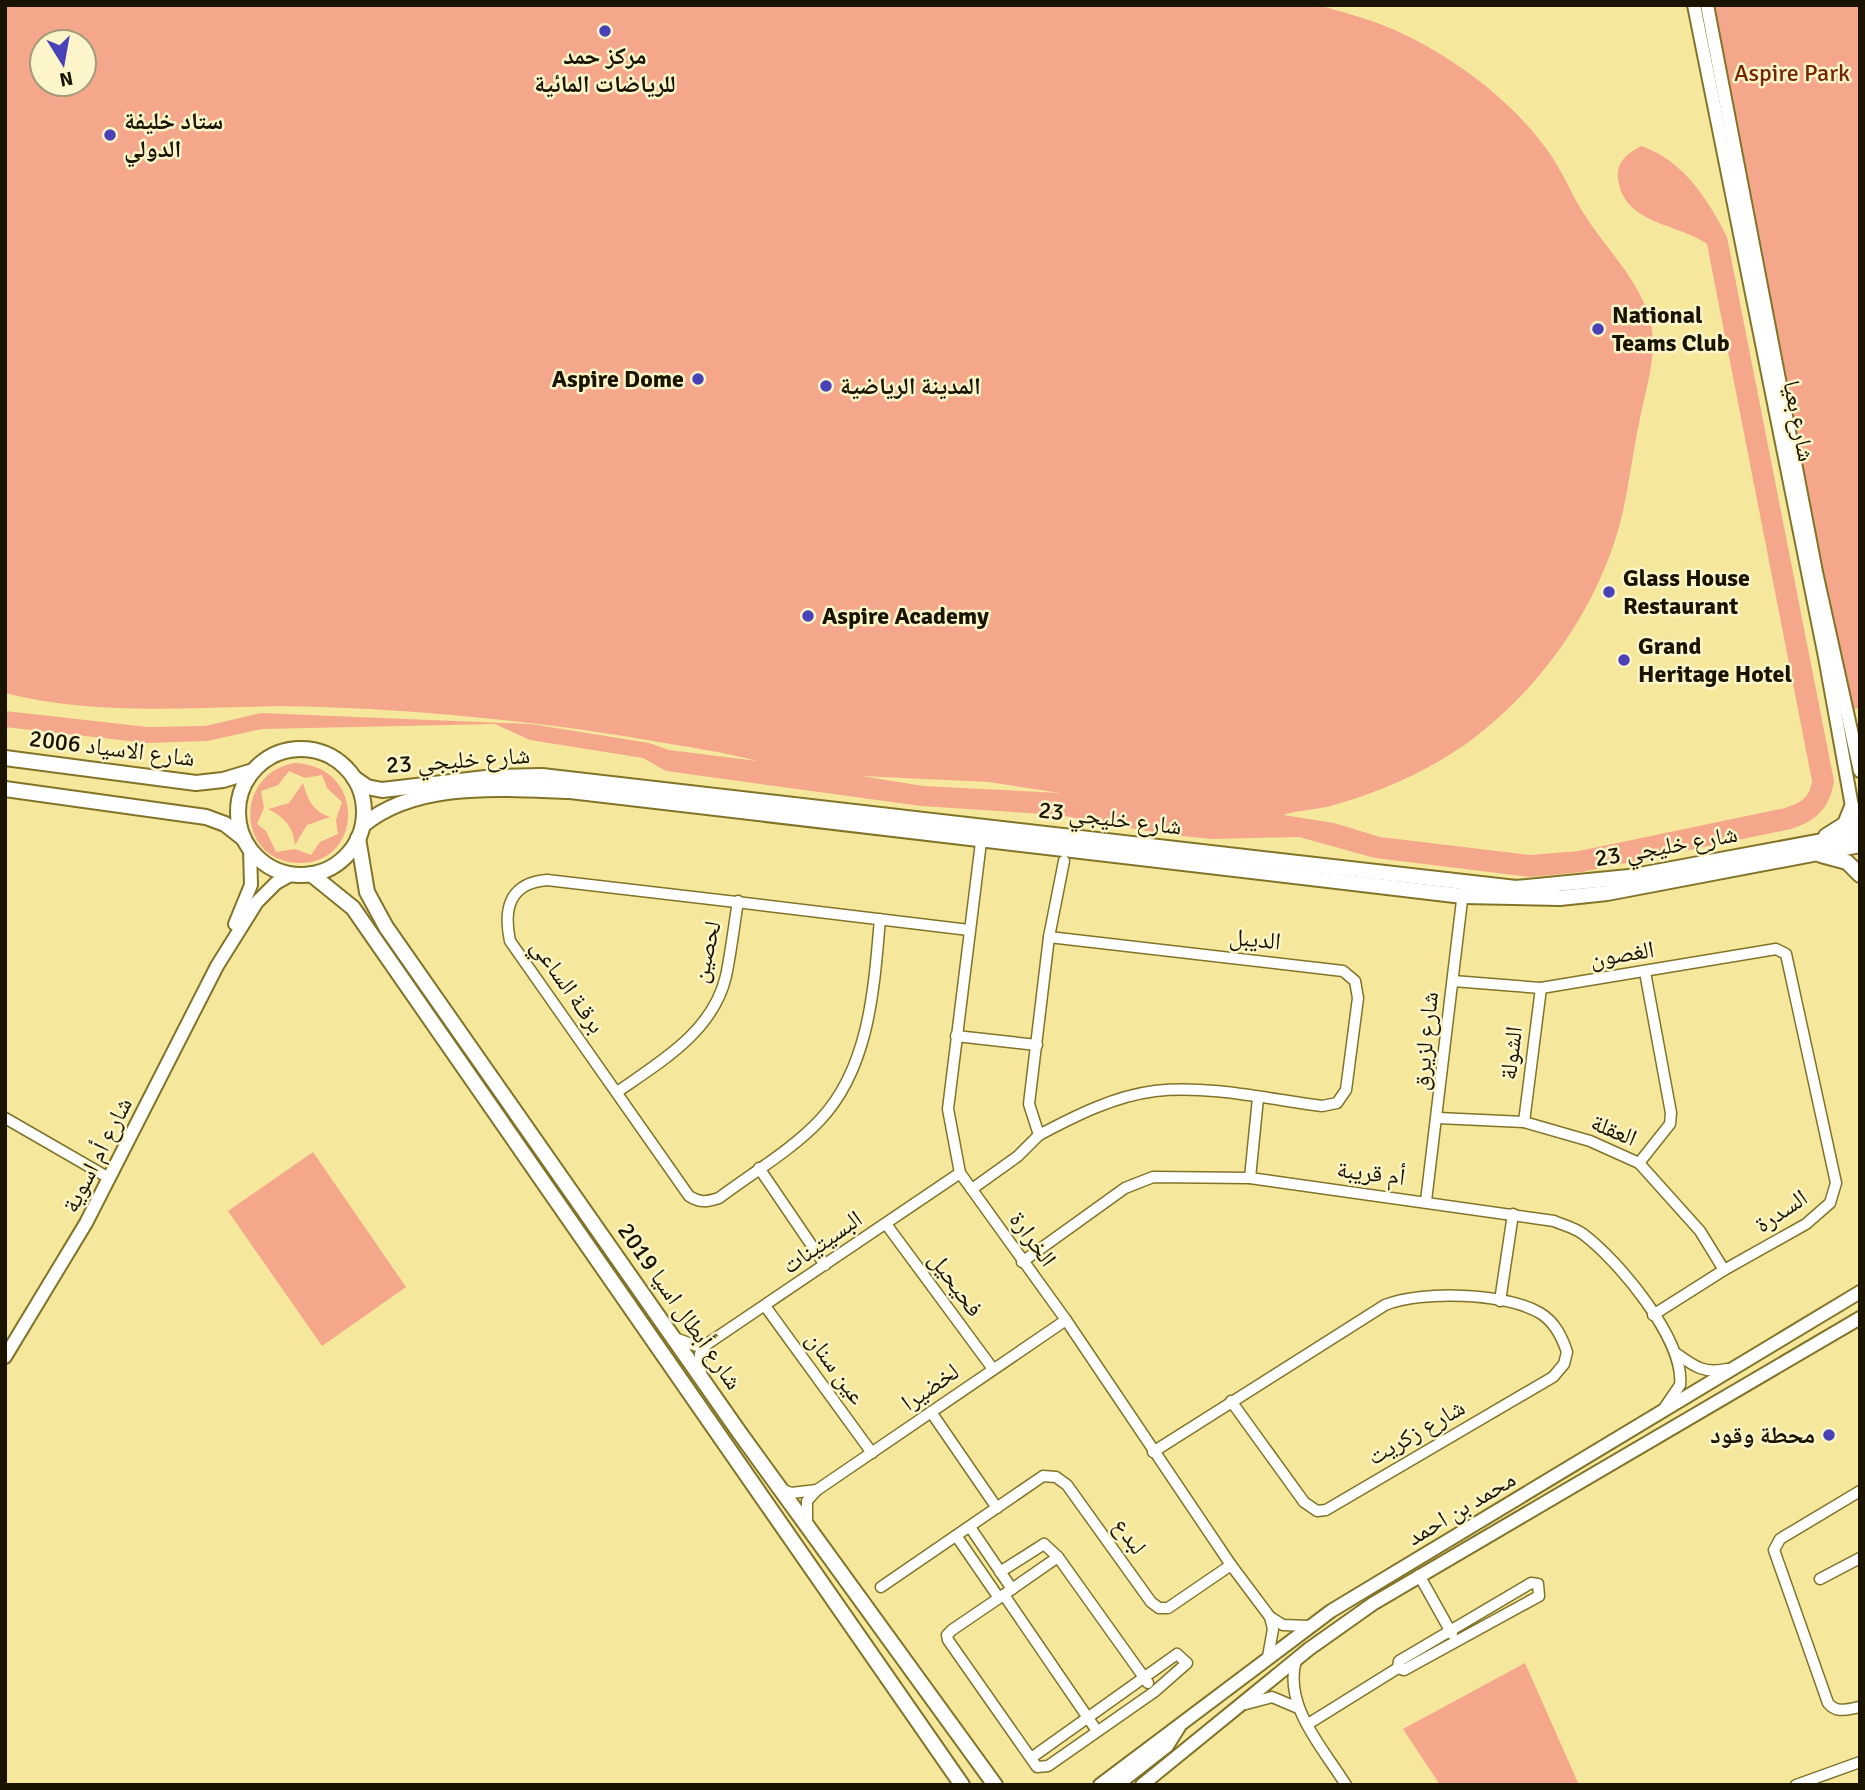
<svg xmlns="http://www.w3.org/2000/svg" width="1865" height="1790" viewBox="0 0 1865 1790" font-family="Signika,'Noto Naskh Arabic',sans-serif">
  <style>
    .green { fill: #f5a78c; fill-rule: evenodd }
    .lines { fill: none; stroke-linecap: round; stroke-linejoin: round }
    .minor-casing { stroke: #817429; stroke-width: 13 }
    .tertiary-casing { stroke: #817429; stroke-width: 16 }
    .secondary-casing { stroke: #817429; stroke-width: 18 }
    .minor { stroke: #fff; stroke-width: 10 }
    .tertiary { stroke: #fff; stroke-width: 12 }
    .secondary { stroke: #fff; stroke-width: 14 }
    .poi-dot { fill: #4941b7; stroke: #fcf5c9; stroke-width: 2.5 }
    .labels { text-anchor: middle; stroke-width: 5; stroke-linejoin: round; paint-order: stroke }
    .poi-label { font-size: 24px; font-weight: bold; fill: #191300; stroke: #fcf5c9; text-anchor: start }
    .park-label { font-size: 24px; fill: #742502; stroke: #fcf5c9 }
    .street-label { font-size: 24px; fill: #191300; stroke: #fcf5c9 }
  </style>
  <rect width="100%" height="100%" fill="#f5e89d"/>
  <g class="green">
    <path d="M5,5H1318C1342,12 1367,18 1390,28C1450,54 1510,98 1548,151C1563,172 1572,196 1586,217C1608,251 1639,280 1650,320C1659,352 1645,391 1639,423C1631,461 1628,499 1616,537C1592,614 1539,689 1474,738C1433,769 1383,791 1334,805C1317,810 1298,810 1283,815L1334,823L1380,837L1530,855L1579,851L1785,808C1800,803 1810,798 1812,781L1707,244C1678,223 1624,225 1618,179C1616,162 1627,154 1641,146C1683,160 1708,199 1727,237L1834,781C1830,808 1816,821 1791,829L1582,872L1530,877L1375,858L1299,837L1212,839L1163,834L1059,815L921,806L666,771L643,758L530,740L495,724L262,729L207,741L147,743L5,727V711L148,727L205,726L261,713L531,724L649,743L669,750L757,761C724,752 688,747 653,741C544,722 432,711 322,707C215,703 110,720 5,693ZM42,42H84V84H42ZM861,776L989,782L1060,793L923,786Z"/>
    <path d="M1711,5H1860V708L1849,710Z"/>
    <path d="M294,763C368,765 363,866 298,863C237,861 233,775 294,763ZM289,771L305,778L322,775L327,788L342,802L336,820L338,834L320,842L311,855L295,849L276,852L266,831L257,824L264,808L261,791L278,785Z"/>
    <path d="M303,783C307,798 312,811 330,817L307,825L295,845C293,826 285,818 268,809L289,803Z"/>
    <path d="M313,1152L406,1287L322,1346L228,1211Z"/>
    <path d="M1525,1663L1579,1785H1440L1403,1729Z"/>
  </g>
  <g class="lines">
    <g class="minor-casing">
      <g id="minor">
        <path d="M982,834L948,1109L960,1173L1066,1320L1231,1565L1270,1617L1273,1629L1268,1657"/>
        <path d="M880,919C874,987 870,1067 820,1120C792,1150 752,1173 719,1198C707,1202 700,1203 689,1196L510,941C503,908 510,883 547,880C688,896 828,913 969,930"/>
        <path d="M1049,937L1343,971L1355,981L1358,998L1346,1090L1337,1103L1322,1106C1268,1099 1209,1085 1155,1091C1114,1096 1075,1116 1039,1135L1029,1104Z"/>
        <path d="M1049,937L1064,861"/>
        <path d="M1453,981L1541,988L1776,949L1786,954L1836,1183L1830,1203L1806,1224L1724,1270L1653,1315"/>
        <path d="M956,1036L1037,1045"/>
        <path d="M617,1092C660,1062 713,1032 726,976C731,952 734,926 738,901"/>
        <path d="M5,1118L109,1178"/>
        <path d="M1438,1118L1524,1122L1590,1141L1639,1163L1700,1231L1724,1270"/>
        <path d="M1524,1122L1541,988"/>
        <path d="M1639,1163L1670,1124L1671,1113L1645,972"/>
        <path d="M759,1168L825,1265"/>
        <path d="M1250,1178L1258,1098"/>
        <path d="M972,1189L1018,1156L1039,1135"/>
        <path d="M1426,1201L1463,892"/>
        <path d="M886,1224L993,1369"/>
        <path d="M1022,1262L1125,1188L1153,1177L1250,1178L1554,1221C1563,1225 1575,1228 1583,1234C1618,1260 1685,1340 1680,1385L1665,1407"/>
        <path d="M1500,1301L1513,1214"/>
        <path d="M765,1306L872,1453"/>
        <path d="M675,1338L697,1346L707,1344L960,1173"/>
        <path d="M1677,1354C1695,1367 1705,1374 1727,1369"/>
        <path d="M701,1375L700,1354L707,1344"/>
        <path d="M931,1412L997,1508"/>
        <path d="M1153,1452L1385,1305C1422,1290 1505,1293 1540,1313C1555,1322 1562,1337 1567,1352L1564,1364L1553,1377L1326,1510L1317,1511L1304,1502L1231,1401"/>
        <path d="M781,1489L791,1493L817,1490"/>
        <path d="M1860,1491L1780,1539L1774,1550L1828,1703C1837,1714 1847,1709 1860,1707"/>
        <path d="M807,1523V1501L817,1490L1066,1320"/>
        <path d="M970,1527L1012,1589"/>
        <path d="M957,1537L999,1598L952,1630L947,1635L948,1640L1037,1767L1048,1766L1154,1692L1187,1663L1177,1654L1031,1758"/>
        <path d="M1000,1572L1044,1544L1058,1557"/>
        <path d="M1419,1575L1452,1634"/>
        <path d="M1820,1579L1860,1558"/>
        <path d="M881,1587L1043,1476L1056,1477L1067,1485L1151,1602L1159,1608H1168L1231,1565"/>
        <path d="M1004,1595L1097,1731"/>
        <path d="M999,1598L1058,1557L1148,1683"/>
        <path d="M1270,1617L1283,1625L1310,1626"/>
        <path d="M1296,1660C1283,1706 1323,1748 1346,1785"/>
        <path d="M1246,1704L1272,1697L1298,1708"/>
        <path d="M1308,1724L1398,1668L1404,1670L1539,1596L1538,1584L1531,1583L1399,1661L1398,1668"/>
        <path d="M1796,1785L1860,1762"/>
      </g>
    </g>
    <g class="tertiary-casing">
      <g id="tertiary">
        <path d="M1694,5L1825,657L1857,834"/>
        <path d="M1707,5L1816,572L1860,771"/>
        <path d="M235,924L251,885L250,849"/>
        <path d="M5,1357L86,1223L217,966L257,902L276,883L292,874"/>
        <path d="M1100,1785L1331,1611L1860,1292"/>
        <path d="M1117,1785L1167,1746L1179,1727"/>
        <path d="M1142,1785L1309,1649L1374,1603L1860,1318"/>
      </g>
    </g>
    <g class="secondary-casing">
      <g id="secondary">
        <circle cx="301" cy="812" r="63"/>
        <path d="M5,758L196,783L223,780L253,771"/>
        <path d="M354,778L367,787L382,790L494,777L542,776L1516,888L1629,877L1860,834"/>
        <path d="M5,789L206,817L225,824L244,839"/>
        <path d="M363,825C418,780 503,789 570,791L1463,896L1560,898L1607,893L1860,845"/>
        <path d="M1826,836L1845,824L1852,807"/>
        <path d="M358,838L367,892L386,927L739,1432L995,1785"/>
        <path d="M1821,855L1847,862L1860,875"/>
        <path d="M311,874L353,908L962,1785"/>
      </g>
    </g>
    <use href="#minor" class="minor"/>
    <use href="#tertiary" class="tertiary"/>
    <use href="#secondary" class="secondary"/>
  </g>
  <g class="poi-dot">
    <circle cx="605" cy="31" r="7"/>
    <circle cx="110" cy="135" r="7"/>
    <circle cx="1598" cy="329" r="7"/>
    <circle cx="698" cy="379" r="7"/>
    <circle cx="826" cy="386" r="7"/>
    <circle cx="1609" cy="592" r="7"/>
    <circle cx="808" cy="616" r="7"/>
    <circle cx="1624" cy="660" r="7"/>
    <circle cx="1829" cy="1435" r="7"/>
  </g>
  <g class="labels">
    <g class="poi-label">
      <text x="605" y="64" text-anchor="middle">مركز حمد<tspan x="605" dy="28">للرياضات المائية</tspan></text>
      <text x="124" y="129">ستاد خليفة<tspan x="124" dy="28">الدولي</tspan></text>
      <text x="1612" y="323">National<tspan x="1612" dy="28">Teams Club</tspan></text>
      <text x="684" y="387" text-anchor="end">Aspire Dome</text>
      <text x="840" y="394">المدينة الرياضية</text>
      <text x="1623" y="586">Glass House<tspan x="1623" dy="28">Restaurant</tspan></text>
      <text x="822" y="624">Aspire Academy</text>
      <text x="1638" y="654">Grand<tspan x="1638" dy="28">Heritage Hotel</tspan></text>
      <text x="1815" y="1443" text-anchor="end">محطة وقود</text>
    </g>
    <g class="park-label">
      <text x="1792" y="81">Aspire Park</text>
    </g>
    <g class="street-label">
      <text transform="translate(1799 421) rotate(79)" y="8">شارع بعيا</text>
      <text transform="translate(112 748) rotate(7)" y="8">شارع الاسياد 2006</text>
      <text transform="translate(458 760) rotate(-4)" y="8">شارع خليجي 23</text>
      <text transform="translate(1110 818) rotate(7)" y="8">شارع خليجي 23</text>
      <text transform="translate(1666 846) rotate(-10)" y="8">شارع خليجي 23</text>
      <text transform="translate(1255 939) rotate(6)" y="8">الديبل</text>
      <text transform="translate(706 952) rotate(-77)" y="8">لحصين</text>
      <text transform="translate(1622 954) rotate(-9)" y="8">الغصون</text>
      <text transform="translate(568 986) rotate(55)" y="8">برقـة الساعي</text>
      <text transform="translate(1425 1041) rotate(-84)" y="8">شارع لزيرق</text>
      <text transform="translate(1511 1053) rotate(-83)" y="8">الشولة</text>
      <text transform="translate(1614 1130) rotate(23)" y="8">العقلة</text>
      <text transform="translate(97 1155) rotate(-63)" y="8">شارع أم اسوية</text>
      <text transform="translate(1371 1173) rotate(7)" y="8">أم قريبة</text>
      <text transform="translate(1781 1211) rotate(-34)" y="8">السدرة</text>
      <text transform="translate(1033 1239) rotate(54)" y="8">الخرارة</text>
      <text transform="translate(822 1242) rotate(-35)" y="8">البسيتينات</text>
      <text transform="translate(956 1284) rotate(54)" y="8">فحيحيل</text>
      <text transform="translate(680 1306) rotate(55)" y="8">شارع أبطال اسيا 2019</text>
      <text transform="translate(836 1368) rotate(54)" y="8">عين سنان</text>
      <text transform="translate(930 1387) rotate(-35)" y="8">لخضيرا</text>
      <text transform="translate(1416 1432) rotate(-30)" y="8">شارع زكريت</text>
      <text transform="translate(1461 1508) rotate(-31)" y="8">محمد بن احمد</text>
      <text transform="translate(1130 1536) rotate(54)" y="8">لبدع</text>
    </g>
  </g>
  <rect width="1865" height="1790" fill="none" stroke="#191300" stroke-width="14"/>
  <g transform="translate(63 63) rotate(169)"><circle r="33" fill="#fcf5c9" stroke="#a19b79" stroke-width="2"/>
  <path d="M0-5L12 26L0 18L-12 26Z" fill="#4941b7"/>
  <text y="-10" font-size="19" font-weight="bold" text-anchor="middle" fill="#191300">N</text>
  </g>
</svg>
